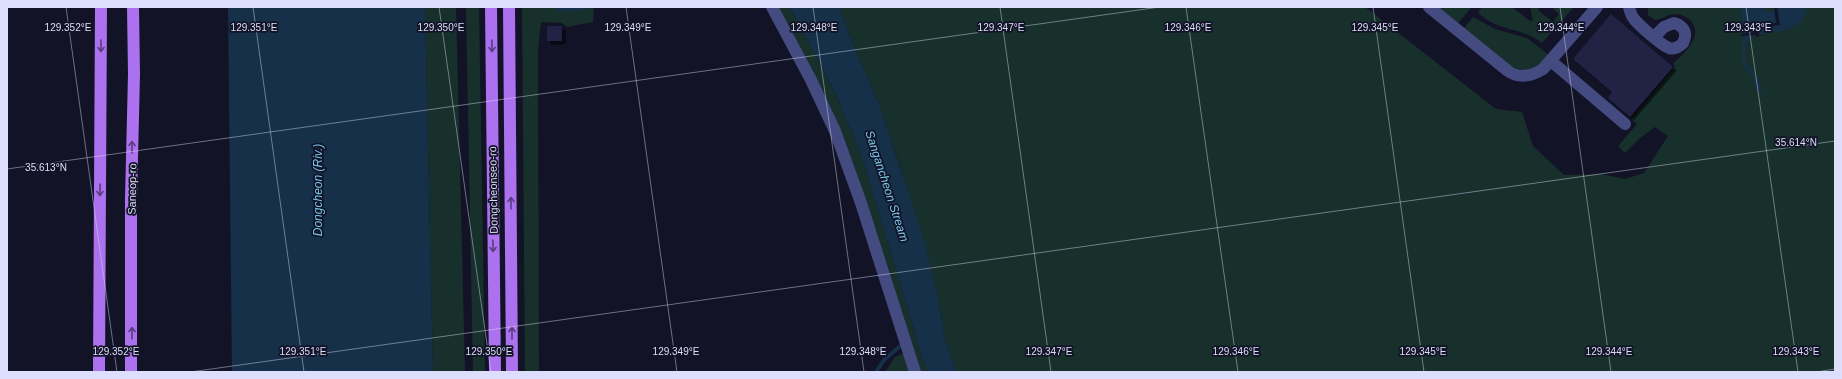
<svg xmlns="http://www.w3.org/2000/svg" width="1842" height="379" viewBox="0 0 1842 379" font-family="Helvetica,sans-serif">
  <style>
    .green { fill: #17302b }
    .water { fill: #153048 }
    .pier { fill: #131327 }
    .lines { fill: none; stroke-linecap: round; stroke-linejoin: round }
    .stream { stroke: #153048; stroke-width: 4 }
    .building { fill: #232145; filter: url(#shadow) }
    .minor { stroke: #444b80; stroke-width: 12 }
    .major { stroke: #ac71ee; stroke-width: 12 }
    .oneway { stroke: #583d81 }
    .ticks { fill: none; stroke: #dddefb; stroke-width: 1; stroke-opacity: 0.45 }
    .labels { text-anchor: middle; stroke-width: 3.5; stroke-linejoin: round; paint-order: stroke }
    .street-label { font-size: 11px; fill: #dddefb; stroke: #131327 }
    .water-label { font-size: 12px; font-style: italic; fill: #77c9ef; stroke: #131327 }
    .ticks-label { font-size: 10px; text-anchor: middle; fill: #dddefb; stroke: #131327; stroke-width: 3.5; stroke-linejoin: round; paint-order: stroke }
  </style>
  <defs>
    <filter id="shadow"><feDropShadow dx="3.5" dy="3.5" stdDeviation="0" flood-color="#0009"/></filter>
  </defs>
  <rect width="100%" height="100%" fill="#131327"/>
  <g class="green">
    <path d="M425,7H456L465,372H433Z"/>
    <path d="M466,7H479L485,372H473Z"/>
    <path d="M522,7H557V10H586L587,7H594L593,22L567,27L562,23L541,22L538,51L539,372H525Z"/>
    <path d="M776,7H790L834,90L861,154L922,356L928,372H918L864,201Z"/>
    <path d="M839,7H1365L1496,109L1522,112L1533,146L1564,175L1601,174L1625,179L1644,173L1668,136L1655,127L1640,138L1625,153L1618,146L1637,124L1631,119L1675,66L1673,64C1683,54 1705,36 1690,20C1686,17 1681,14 1676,14C1668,14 1662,19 1655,20L1648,15V7H1835V372H956L945,339L938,296L900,166L880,107L854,47Z"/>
    <path d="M1438,7H1472L1458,23Z"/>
    <path d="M1482,7H1512L1530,21L1533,20L1530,7H1540L1538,10L1553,22L1559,14L1551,7H1574L1542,43C1523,27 1494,31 1478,12Z"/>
    <path d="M1473,17L1495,29L1527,38L1550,56C1538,66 1528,74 1512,67L1464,28Z"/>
    <path d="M905,353L913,372H885L895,357Z"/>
  </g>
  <g class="water">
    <path d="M228,7H425L433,372H232Z"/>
    <path d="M557,7H587L586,10L560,12L557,10Z"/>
    <path d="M790,7H839L854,47L880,107L922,233L938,296L945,339L956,372H928L922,356L861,154L834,90Z"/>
    <path d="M1740,7H1759L1772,13L1776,7L1805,8C1808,31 1768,33 1753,35L1747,42L1745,59L1747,66L1753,72L1762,88L1761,92L1757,90L1753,77L1744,67L1742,60L1743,30Z"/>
  </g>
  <path class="pier" d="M1774,7H1777L1780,25L1758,28L1759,36L1766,35L1756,37V35L1741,36V34L1756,32L1755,26L1776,23Z"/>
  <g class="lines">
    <path class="stream" d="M876,372L884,360L899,347"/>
  </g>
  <g class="building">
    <path d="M1611,14L1673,67L1630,117L1608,98L1612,92L1573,59Z"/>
    <rect x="547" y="26" width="15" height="15"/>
  </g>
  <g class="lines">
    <g class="minor">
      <path d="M772,7L810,78L835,131L861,203L915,372"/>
      <path d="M1429,7L1508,71C1519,79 1532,76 1543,69L1597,7"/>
      <path d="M1629,7C1630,11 1631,15 1634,19C1640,26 1661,45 1669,48C1675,50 1679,47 1683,43C1688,33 1684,26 1674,23L1664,27L1654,37"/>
      <path d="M1551,61L1625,124"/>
    </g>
    <g class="major">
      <path d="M491,7L495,372"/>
      <path d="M509,7L512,372"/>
      <path d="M99,372L101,7"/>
      <path d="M131,372V200L134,74L133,7"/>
    </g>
  </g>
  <defs><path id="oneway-shaft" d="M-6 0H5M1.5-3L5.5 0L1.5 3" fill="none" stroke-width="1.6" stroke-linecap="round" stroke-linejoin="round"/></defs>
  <g class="oneway">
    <use href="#oneway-shaft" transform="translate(101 46) rotate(90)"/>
    <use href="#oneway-shaft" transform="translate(492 46) rotate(89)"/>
    <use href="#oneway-shaft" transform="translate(132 147) rotate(-89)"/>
    <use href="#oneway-shaft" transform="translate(100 190) rotate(91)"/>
    <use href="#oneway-shaft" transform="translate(511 203) rotate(-90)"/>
    <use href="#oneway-shaft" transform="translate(493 246) rotate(89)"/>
    <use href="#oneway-shaft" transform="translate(132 333) rotate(-89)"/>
    <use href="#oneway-shaft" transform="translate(512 333) rotate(-90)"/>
  </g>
  <path class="ticks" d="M66,7L117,372M253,7L304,372M439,7L491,372M626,7L677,372M813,7L864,372M1000,7L1051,372M1186,7L1238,372M1373,7L1424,372M1560,7L1611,372M1746,7L1798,372M7,169L1160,7M190,372L1835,141M1816,372L1835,369"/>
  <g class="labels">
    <g class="street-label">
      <text transform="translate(132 189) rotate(-89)" y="4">Saneop-ro</text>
      <text transform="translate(493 190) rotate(-91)" y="4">Dongcheonseo-ro</text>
    </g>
    <g class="water-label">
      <text transform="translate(887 186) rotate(72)" y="4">Sangancheon Stream</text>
      <text transform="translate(318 190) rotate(-90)" y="4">Dongcheon (Riv.)</text>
    </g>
  </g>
  <g class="ticks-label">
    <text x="68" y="31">129.352°E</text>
    <text x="254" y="31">129.351°E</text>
    <text x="441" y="31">129.350°E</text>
    <text x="628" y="31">129.349°E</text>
    <text x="814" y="31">129.348°E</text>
    <text x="1001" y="31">129.347°E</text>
    <text x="1188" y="31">129.346°E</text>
    <text x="1375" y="31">129.345°E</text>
    <text x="1561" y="31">129.344°E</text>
    <text x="1748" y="31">129.343°E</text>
    <text x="1796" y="146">35.614°N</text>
    <text x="46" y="171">35.613°N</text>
    <text x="116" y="355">129.352°E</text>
    <text x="303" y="355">129.351°E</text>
    <text x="489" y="355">129.350°E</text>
    <text x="676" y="355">129.349°E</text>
    <text x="863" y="355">129.348°E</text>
    <text x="1049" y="355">129.347°E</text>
    <text x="1236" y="355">129.346°E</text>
    <text x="1423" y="355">129.345°E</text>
    <text x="1609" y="355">129.344°E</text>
    <text x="1796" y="355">129.343°E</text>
  </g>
  <rect width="1842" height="379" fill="none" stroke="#dddefb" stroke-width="16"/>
</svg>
